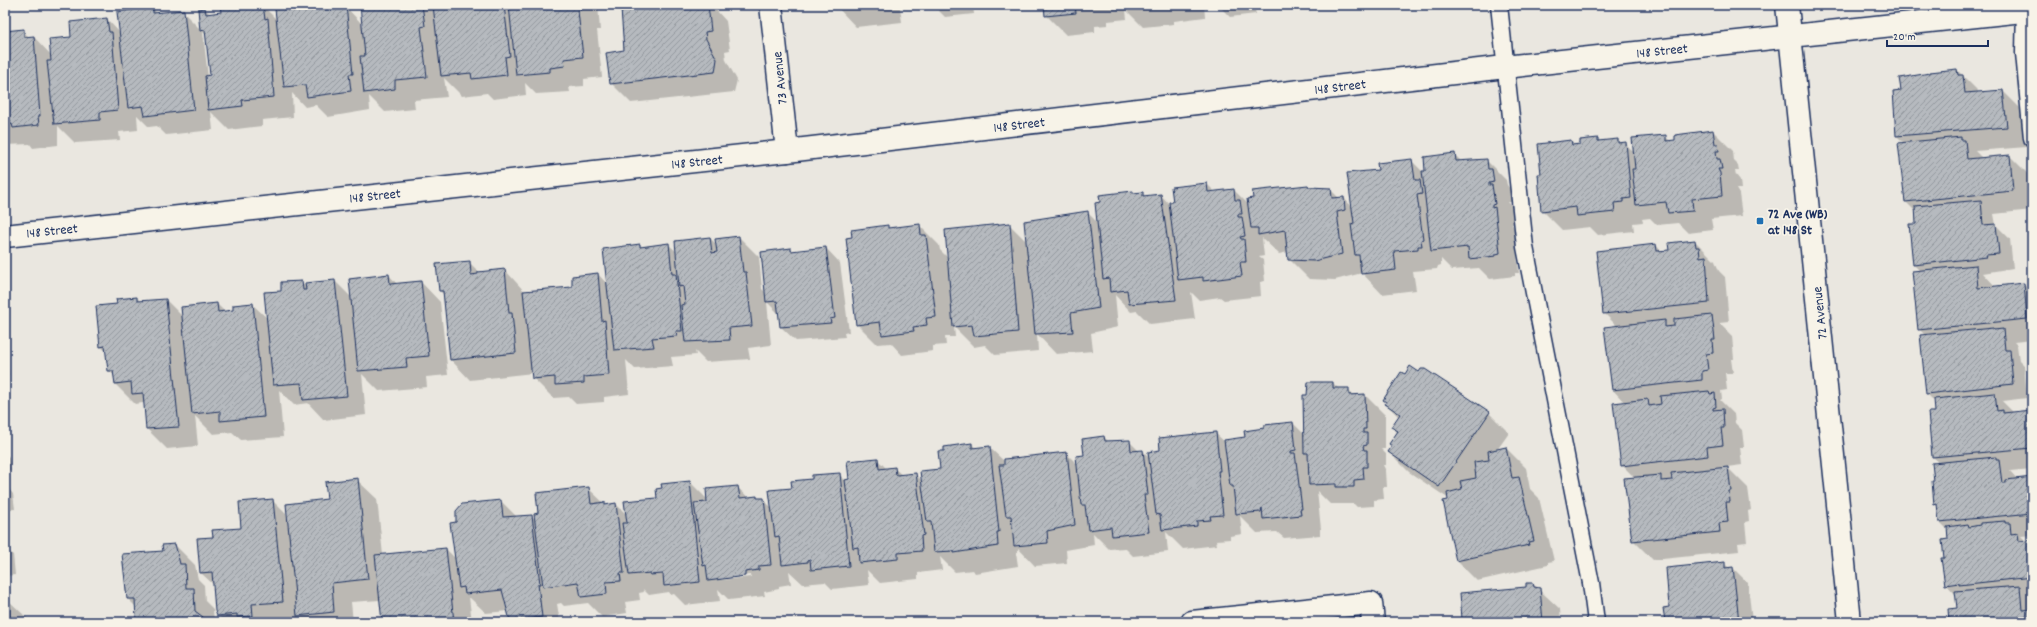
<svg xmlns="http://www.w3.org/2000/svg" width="2037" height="627" viewBox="0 0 2037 627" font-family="Dekko,sans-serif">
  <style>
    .shadow { fill: #0003; fill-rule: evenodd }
    .building { fill: url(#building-hatch); stroke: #1b2f5e }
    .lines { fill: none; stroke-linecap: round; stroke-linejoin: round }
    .lane-casing { stroke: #1b2f5e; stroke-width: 19 }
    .street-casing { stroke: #1b2f5e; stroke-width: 25 }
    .secondary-casing { stroke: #1b2f5e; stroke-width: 25 }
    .lane { stroke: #f7f3e8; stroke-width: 16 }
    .street { stroke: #f7f3e8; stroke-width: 22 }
    .secondary { stroke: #f7f3e8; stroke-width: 22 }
    .poi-dot { fill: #1f6fb2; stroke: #f7f3e8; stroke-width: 1.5 }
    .labels { text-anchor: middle; stroke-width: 3.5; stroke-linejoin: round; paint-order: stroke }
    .street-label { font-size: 14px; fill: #1b2f5e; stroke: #f7f3e8 }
    .poi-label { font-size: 14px; font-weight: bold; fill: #1b2f5e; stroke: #f7f3e8; text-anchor: start }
  </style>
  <defs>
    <pattern id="building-hatch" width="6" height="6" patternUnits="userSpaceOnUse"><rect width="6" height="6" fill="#b6babf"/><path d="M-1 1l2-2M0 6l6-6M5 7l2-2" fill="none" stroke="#93989e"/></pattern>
  </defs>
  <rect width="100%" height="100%" fill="#eae7e0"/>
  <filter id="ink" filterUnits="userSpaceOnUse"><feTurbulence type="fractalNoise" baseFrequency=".025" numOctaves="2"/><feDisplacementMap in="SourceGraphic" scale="8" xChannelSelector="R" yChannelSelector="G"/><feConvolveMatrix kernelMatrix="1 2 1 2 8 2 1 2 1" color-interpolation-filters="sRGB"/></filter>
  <g filter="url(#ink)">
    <g class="shadow">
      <path d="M221,5H237L239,7L262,5L277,20L278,5H340L345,6L362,24L361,5H598L600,30H597L602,77L584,79V86L569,87L570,92L536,94L525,83L526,95L493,99L487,93L462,96L444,78L447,97L414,100L415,109L385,112L369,96L370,110L328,117L316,105L305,107L292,93L293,117L262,120V126L229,130L211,112L213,130L166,135L157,126L149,127L137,115L138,130L119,132L120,140L75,143L58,126V145L33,148L30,144L5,145V32L23,31L30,38L34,37L51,55L72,38L107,19L120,33L152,8L158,14L183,12L201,30L205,9L210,14L222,13ZM203,32L207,36L211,76L208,77Z"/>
      <path d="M637,5H723V8L715,9L726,21L730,50L725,51L726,60L737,80L734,92L631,103L611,83L625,51L640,8Z"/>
      <path d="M835,5H926L900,8L902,22L856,27Z"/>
      <path d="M933,5H973L974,14L945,17Z"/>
      <path d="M1042,5H1204L1205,17L1174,21V24L1143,27L1126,10L1127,19L1108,21V25L1095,26V32L1066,35L1046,15V8Z"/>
      <path d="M1218,5H1268L1269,9L1255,10L1256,14L1230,17Z"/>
      <path d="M1957,70L1980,93L2003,91L2023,111L2027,147L1975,151L1983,159L2010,156L2030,176L2032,210L1994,214L1996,225L2010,239L2013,268L1983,273L1996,287L2023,284L2032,292V340L2014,342L2017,345L2019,360L2024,365L2027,398L2002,401L2014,413L2032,411V469L2010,471L2018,480L2032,478V535L2021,536L2026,541H2032V622H1950L1958,609L1956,595L1946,584L1945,559L1950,540L1949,531L1940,522L1938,507L1935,504L1936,482L1940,463L1933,457L1936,413L1935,402L1927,394L1926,336L1919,329L1920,271L1914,265L1910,225L1917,224L1916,212L1906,202L1905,144L1897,136L1894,110H1896L1902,91Z"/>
      <path d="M1713,131L1733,151L1734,161L1738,165L1739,171H1735L1736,175L1740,180L1741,189H1736L1739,194L1742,216L1711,219L1713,230L1688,233L1678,223L1657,225L1650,218L1642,219L1643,222L1633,223L1634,231L1598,235L1590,227L1562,230L1542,210V175L1571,141L1575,146L1597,139L1600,142L1618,140L1622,144L1625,143L1634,152L1665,136L1670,141H1676V136Z"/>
      <path d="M1455,155L1462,162L1486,160L1506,180L1507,185L1511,190L1513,202H1508L1512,206L1514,224H1512L1514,228L1519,273H1515V276L1490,279L1479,268L1452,270L1441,259V265L1438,266L1437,269L1413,271L1416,290L1382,294L1362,273L1335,280L1309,279L1289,259L1288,252L1279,254L1262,238L1264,256L1259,257L1263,260L1265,281L1260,282L1261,296L1224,300L1220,297L1199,300L1191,292L1195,319L1150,324L1137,311L1131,312L1115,295L1118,327L1091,333L1093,351L1056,354L1037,334L1038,351L995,355L985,345L974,347L954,327L955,337H945L946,345L933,346V351L902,355L891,343L877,344L857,324L853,238L887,226L890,229L919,225L939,245L940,250L948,258L1009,224L1027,242L1087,212L1098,223L1133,192L1134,194L1142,193L1146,197L1161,195L1170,205L1207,184L1215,192L1234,190L1249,205L1309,188L1330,189L1339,198H1344L1352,207L1379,171L1411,160L1423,172Z"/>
      <path d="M739,237L759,257L762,289L766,293L791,249L793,252L826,248L840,263L849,332L844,333L845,337L796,341L781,327L780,315L767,302L771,345L748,348L750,359L706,362L695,351L696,355L671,357L673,366L635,369L626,360L629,394L604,397V402L576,404L569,397L553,398L533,378V373L470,380L451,360L444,295L440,291L469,262L480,273L505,270L525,292L573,288L598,274L608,285L640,245L642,248L669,245L677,252L710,238L717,245Z"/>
      <path d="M1695,241L1715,261L1719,271L1725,277L1729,322L1719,323L1732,336L1734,359H1731L1733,373H1725L1727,390L1721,391L1722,399L1720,400L1734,414L1735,423L1742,430L1744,447H1740L1742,465L1727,467L1748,488L1751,510L1748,511L1749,521L1745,522L1747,542L1738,543L1739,551L1653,560L1633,540L1635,478L1622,465L1625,403L1613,390L1617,326L1604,313L1656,245L1662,252L1670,251Z"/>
      <path d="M389,275L397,284L421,282L440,302L448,375L426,377L427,387L379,391L362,374L366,415L324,420L308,403L294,405L279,390L283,437L241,440L232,432L213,434L195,416L198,446L167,449L147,429L145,405L143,403L135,404L115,384V376L109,371L107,352L101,347L119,305L137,298L141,302L166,300L183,317L217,304L225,312L234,311L252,304L268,319L282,292L301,282L307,287L335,281L352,298Z"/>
      <path d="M5,346L9,376H5Z"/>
      <path d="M1333,383L1339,389H1348L1355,396L1365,395L1385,415V449H1381L1386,454V465H1383L1386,471L1387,487H1383L1384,499L1374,500V506L1357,507L1354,504H1330L1317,491L1321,529H1320V535L1284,538L1277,532L1257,533L1240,516L1242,534L1230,536V539L1216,540L1217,545L1183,549L1166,532L1168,552L1133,556L1125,548L1109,549L1093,533L1094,545L1066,550L1067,563L1035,566L1018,548V552H1016L1018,566L975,573L973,570L955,572L940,557L942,570L918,573V579L880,583L867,570L869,585L832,589L825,582L803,584L789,571L791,584L779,586V589L764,592L765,596L729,600L718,589L720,601L685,605L674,594L671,595L669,592L649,595L643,589L644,592L639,593L640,600L625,602L627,613L602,617L588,603L564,606L561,603L557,604L560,622H512L508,611L486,613L469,597L472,622H383L380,600L351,602L353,622H304L302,620L300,622H225L218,615L214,585L201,573L214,538L242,529L272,500L288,516L328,500L357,480L377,499L383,555L446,549L456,559L457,523L501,501L517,517L531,516L536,520L588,488L607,506L616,504L627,515L690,482L708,500L737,487L749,498L763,499L772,508L793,489L813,479L839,474L846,481L850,480L877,459L887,469L894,468L902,475L915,474L922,481L941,470L945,451L972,444L976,449L989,447L1005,462L1066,453L1077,464L1104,437L1109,442L1129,441L1139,451H1143L1150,458L1161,451L1215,433L1226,443L1246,438L1265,429L1293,423L1305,435L1308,396ZM1328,483H1341V485H1328ZM750,575L751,577L721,580V578Z"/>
      <path d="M1386,404L1489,413L1509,433L1497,450L1506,448L1526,468L1530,489L1539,498L1554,561L1548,562V565L1477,581L1457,561L1449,499L1409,472L1389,452L1398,433L1392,427L1399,417Z"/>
      <path d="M5,453L9,457L11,470L7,471L9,489L13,494L15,509L5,510Z"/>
      <path d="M175,545L195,565L198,579L204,585L205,601L213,609L214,622H137L136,607L128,599L164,552Z"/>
      <path d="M5,547L13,555L15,575L5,576Z"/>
      <path d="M1724,563L1729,568H1733L1748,583L1752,622H1667L1666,621Z"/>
      <path d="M5,578L7,596L5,597Z"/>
      <path d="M1533,584L1560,609L1561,622H1465Z"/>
      <path d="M5,599H7L27,618L28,622H5Z"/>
    </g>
    <g class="building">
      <path d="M220,5H236V7L263,5L265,19L268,18L274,97L242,100L243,106L208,110L205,76L210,75L205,30L200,31L198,9L205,8L206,14L221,12Z"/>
      <path d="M277,5H346L353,74H349L351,91L307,97L305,85L284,87L275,9L278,8Z"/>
      <path d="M360,5H422L425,26L421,27L427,77L395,80V89L364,93L360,56H365Z"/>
      <path d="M433,5H504L510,56L505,57L507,75L472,79L471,73L441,76Z"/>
      <path d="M509,5H581V10L578,11L583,57L564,59L565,66L550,68V72L516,75Z"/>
      <path d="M655,5H708L711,31L705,32L706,39L717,59L715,72L610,84L606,53L624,50L621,9Z"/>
      <path d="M834,5H856L835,8Z"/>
      <path d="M1044,5H1088L1075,6L1076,13L1045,16Z"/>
      <path d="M1122,5H1148L1122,8Z"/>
      <path d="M153,7V13L184,10L194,110L145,116L143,106L128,108L117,12Z"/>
      <path d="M107,18L109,32H112L118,110L100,112V120L54,124L47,61H51L49,39L71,37L70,22Z"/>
      <path d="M24,29V37L34,36L40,116H38L39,125L13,128L12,124L5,125V31Z"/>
      <path d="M1957,69L1958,75H1963L1965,93L2003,90L2007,127L1896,136L1893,91L1901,90L1899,78L1930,73V72Z"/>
      <path d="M1713,130L1715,144H1718L1719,151H1716L1717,159H1720L1722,169H1718L1720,173L1722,196L1692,199L1693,211L1668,213L1666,202L1636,205L1632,169H1635L1632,138L1666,135V141L1675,140V135Z"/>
      <path d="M1961,137V140H1965L1967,159L2010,155L2013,191L1905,202L1898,143Z"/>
      <path d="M1598,138V141L1618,139V143L1626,142L1631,198L1623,199V202L1614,203L1615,212L1577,216L1576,207L1541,211L1538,174H1541L1538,144L1571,140L1572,145L1580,144V140Z"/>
      <path d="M1455,153L1456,161L1487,159L1488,169H1492L1494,182L1489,183V185H1492L1495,204L1492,205V208L1495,207L1500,253L1496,254V256L1469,259L1468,247L1431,251L1422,171H1425L1424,157Z"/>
      <path d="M1412,159L1415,180H1420L1422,194L1417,195L1423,239L1421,240L1422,246H1418V249L1394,251L1396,270L1361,274L1359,255H1355L1351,224L1354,223L1347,173L1378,170L1377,163Z"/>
      <path d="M1207,183L1208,192L1234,189L1235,200H1240L1242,214H1238V217H1242L1245,236L1240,237L1241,239H1244L1246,262H1240L1242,276L1203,281V277L1178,280L1169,202H1173L1171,187Z"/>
      <path d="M1308,185L1309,187L1331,188L1332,198L1344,197L1345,210L1337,212L1342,254L1314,261L1288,260L1285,230L1258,235V228H1251L1247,199L1253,198L1252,191Z"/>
      <path d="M1133,191V193L1143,192V196L1161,194L1176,300L1129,304L1127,290L1110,292L1109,278L1103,279L1095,203L1100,202L1099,195Z"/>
      <path d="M1981,200L1983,225L1996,224L1999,254L1986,255L1987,257L1913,265L1909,224H1916L1915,206Z"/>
      <path d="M1088,211L1099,308L1071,313L1073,332L1035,334L1024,221Z"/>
      <path d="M1010,223L1018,332L974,336L972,325L953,327L945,230Z"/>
      <path d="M920,224L921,235H926L936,317L926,318L927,325L913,327L914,331L882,335L880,322L856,325L846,238L852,237L851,230L888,225V228Z"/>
      <path d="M739,236L743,272H746L752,326L729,328L730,340L685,342L681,305L685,304L683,286L679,287L675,241L710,237L712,253L717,252L715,239Z"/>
      <path d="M1695,240L1696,247H1699L1700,257L1706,256L1709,303L1603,314L1596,251L1656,244L1657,251L1669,250L1668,243Z"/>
      <path d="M669,243L672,274H676L682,331H676L677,336L652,338L654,347L614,350L603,249L640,244V247Z"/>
      <path d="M826,247L835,318L830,319L831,323L780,327L777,301L766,302L761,252L791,248V251Z"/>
      <path d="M470,261L471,275L478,274V272L505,269L509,313H512L516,353L450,360L443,291H439L436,264Z"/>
      <path d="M1976,265L1978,288L2024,283L2027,319L1918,330L1912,271Z"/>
      <path d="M598,273L602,321L605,320L609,375L584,377V383L555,385V377L532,379L523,291L572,287V276Z"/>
      <path d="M389,274L390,284L421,281L429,356L406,358L407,367L358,371L349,279Z"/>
      <path d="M335,280L347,396L303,400L301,383L273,385L264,292L281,291V282L302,281L303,290H306L305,283Z"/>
      <path d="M137,297V301L166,299L179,427L146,429L143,393L132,394L131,382L115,384L113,371H108L105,346L100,347L96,306L117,304L116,299Z"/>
      <path d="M217,303L218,312L233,310V305L253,303L264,417L220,421V411L192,414L181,307Z"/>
      <path d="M1712,315L1715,340H1712L1713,353L1706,354L1708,370L1702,371V380L1612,390L1604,327L1665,320V327L1674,326V319Z"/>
      <path d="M1993,328L1994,330L2003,329L2005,350H2010L2013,384L1926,394L1920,335Z"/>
      <path d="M1410,366L1419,372L1421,369H1425L1490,412L1439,487L1388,452L1392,446L1389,444L1398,431L1391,427L1400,414L1385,404L1386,402L1383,400L1401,372L1405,374Z"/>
      <path d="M1308,382H1333V388H1349V395L1365,394L1366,429H1363V433H1367V445L1363,446L1364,450H1367V467H1363L1364,479L1354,480V487H1336V484L1309,485L1308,453H1304L1303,395H1307Z"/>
      <path d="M1709,391L1710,394L1715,393L1716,407L1713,408V410L1723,409L1724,428H1721L1723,445L1707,447L1708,456L1621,466L1613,403L1648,399L1649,406L1661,404L1660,396Z"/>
      <path d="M1995,393L1997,411L2003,410V413L2032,410V448L1932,457L1928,412H1935L1934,399Z"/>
      <path d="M1293,422L1296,450L1291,451V453H1295L1302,509H1300L1301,515L1263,519L1262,508L1261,512L1236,514L1233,486H1230L1224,440L1245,437L1244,431L1264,428V425Z"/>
      <path d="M1216,432L1220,471H1218L1223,515L1210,516L1211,520L1197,521V526L1162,530L1160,515L1156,514L1148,452L1160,450L1159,438Z"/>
      <path d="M1104,436L1105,441L1130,440L1131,451L1143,450L1148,495H1144L1149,532L1112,536L1111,527L1088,530L1085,505H1081L1076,456L1084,455L1082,439Z"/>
      <path d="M972,443V448L990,446L999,532H997L998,546L954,553V551L934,552L931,522H927L920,471L940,469L938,451H944V447Z"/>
      <path d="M1506,447L1512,478L1519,477L1534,541L1528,542L1529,545L1456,561L1443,501L1448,500L1447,493L1462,489L1460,481L1476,478L1474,462L1489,460L1488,451Z"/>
      <path d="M1067,452L1075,525L1047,531L1048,543L1014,546L1011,516H1006L999,465H1004V459Z"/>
      <path d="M1996,457V460H1999L2002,483H2006V480L2032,477V513L1939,522L1937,504L1934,505L1932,481H1934L1932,463Z"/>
      <path d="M878,458L879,469L895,467L896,475L916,473L924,535L921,536L922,551L898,553V559L859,563L858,547L853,548L845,480L849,479L847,461Z"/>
      <path d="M1728,467L1731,491H1729L1730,502H1726L1728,522L1719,523L1720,532L1632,541L1624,478L1661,475V481L1672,480L1671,473Z"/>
      <path d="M840,473L849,566L811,570L810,559L808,560V562L782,565L779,536L775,537L769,490L792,488L791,481L812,479V475Z"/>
      <path d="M358,478L368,579L332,583L334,612L297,616L286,504L327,499L325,482Z"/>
      <path d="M690,481L700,582L664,586L663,574L650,575V573L629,575L622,523H627L624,501L657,498L656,489L662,488L661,484Z"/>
      <path d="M738,486L740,498L757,496V498H764L771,565L759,566V570L745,572V576L708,581L706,565L703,566L694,503L707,502L706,489Z"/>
      <path d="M589,487L591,504L605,502V505L616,503L624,573H620L621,581L606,582L607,594L581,597L578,582L543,587L534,514L538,513L536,493Z"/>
      <path d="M273,499L283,602L252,604L253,616L237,617V614L217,616L215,611L212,572L200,573L197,538L213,537L212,530L241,528L239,502Z"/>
      <path d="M501,500L503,517L532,515L540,584H538L542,617L510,621L502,590L465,594L464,587L459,588L450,523L456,522V511L462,504Z"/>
      <path d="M2005,521V523H2010L2011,534L2018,533L2019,541L2032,540V577L1959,585V583L1945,585L1941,558H1944L1942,540L1948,539L1947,527L1968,524L1969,527L1980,525V523Z"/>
      <path d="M175,544L180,564H185L186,588H194L195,611L203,617V622H136L135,599H127L122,554L163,551L162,545Z"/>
      <path d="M446,548L454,622H382L375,555Z"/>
      <path d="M1725,562V568L1733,567L1739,622H1680V620L1665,621L1663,608L1669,607L1666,568Z"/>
      <path d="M1526,583H1533L1534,587L1540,588L1543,622H1462H1464V619H1462L1460,593L1526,587Z"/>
      <path d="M2020,586L2022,610L2032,609V622H1949L1948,609L1957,608L1955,591Z"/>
      <path d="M8,597L10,622H5V598Z"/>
    </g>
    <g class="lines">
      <g class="lane-casing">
        <g id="lane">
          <path d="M1499,5L1525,247L1591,583L1596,622"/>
          <path d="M2025,5L2024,53L2032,138"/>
        </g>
      </g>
      <g class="street-casing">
        <g id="street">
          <path d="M771,5L787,151"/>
          <path d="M1192,622L1371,603L1373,622"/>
        </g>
      </g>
      <g class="secondary-casing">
        <g id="secondary">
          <path d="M1787,5L1850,622"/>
          <path d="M5,236L787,151L1505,67L2032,10"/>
        </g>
      </g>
      <use href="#lane" class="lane"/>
      <use href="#street" class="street"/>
      <use href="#secondary" class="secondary"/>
    </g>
  </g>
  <rect class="poi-dot" x="1756" y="217" width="8" height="8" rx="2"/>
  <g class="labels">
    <g class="street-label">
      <text transform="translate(1662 50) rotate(-6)" y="5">148 Street</text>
      <text transform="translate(779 78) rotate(-96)" y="5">73 Avenue</text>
      <text transform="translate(1340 86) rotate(-7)" y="5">148 Street</text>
      <text transform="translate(1019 124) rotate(-7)" y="5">148 Street</text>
      <text transform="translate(697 161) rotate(-6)" y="5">148 Street</text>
      <text transform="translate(375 195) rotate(-6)" y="5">148 Street</text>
      <text transform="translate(52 230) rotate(-6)" y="5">148 Street</text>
      <text transform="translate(1819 313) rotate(-96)" y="5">72 Avenue</text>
    </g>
    <g class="poi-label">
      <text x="1768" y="218">72 Ave (WB)<tspan x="1768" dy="16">at 148 St</tspan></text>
    </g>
  </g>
  <rect width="2037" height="627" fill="none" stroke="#f7f3e8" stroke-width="20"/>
  <rect x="10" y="10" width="2017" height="607" fill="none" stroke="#1b2f5e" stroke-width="1.5" filter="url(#ink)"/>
  <path d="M1887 40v6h101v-6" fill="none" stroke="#1b2f5e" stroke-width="2"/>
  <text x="1893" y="40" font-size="12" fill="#1b2f5e" stroke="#f7f3e8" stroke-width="3" paint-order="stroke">20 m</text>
</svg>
